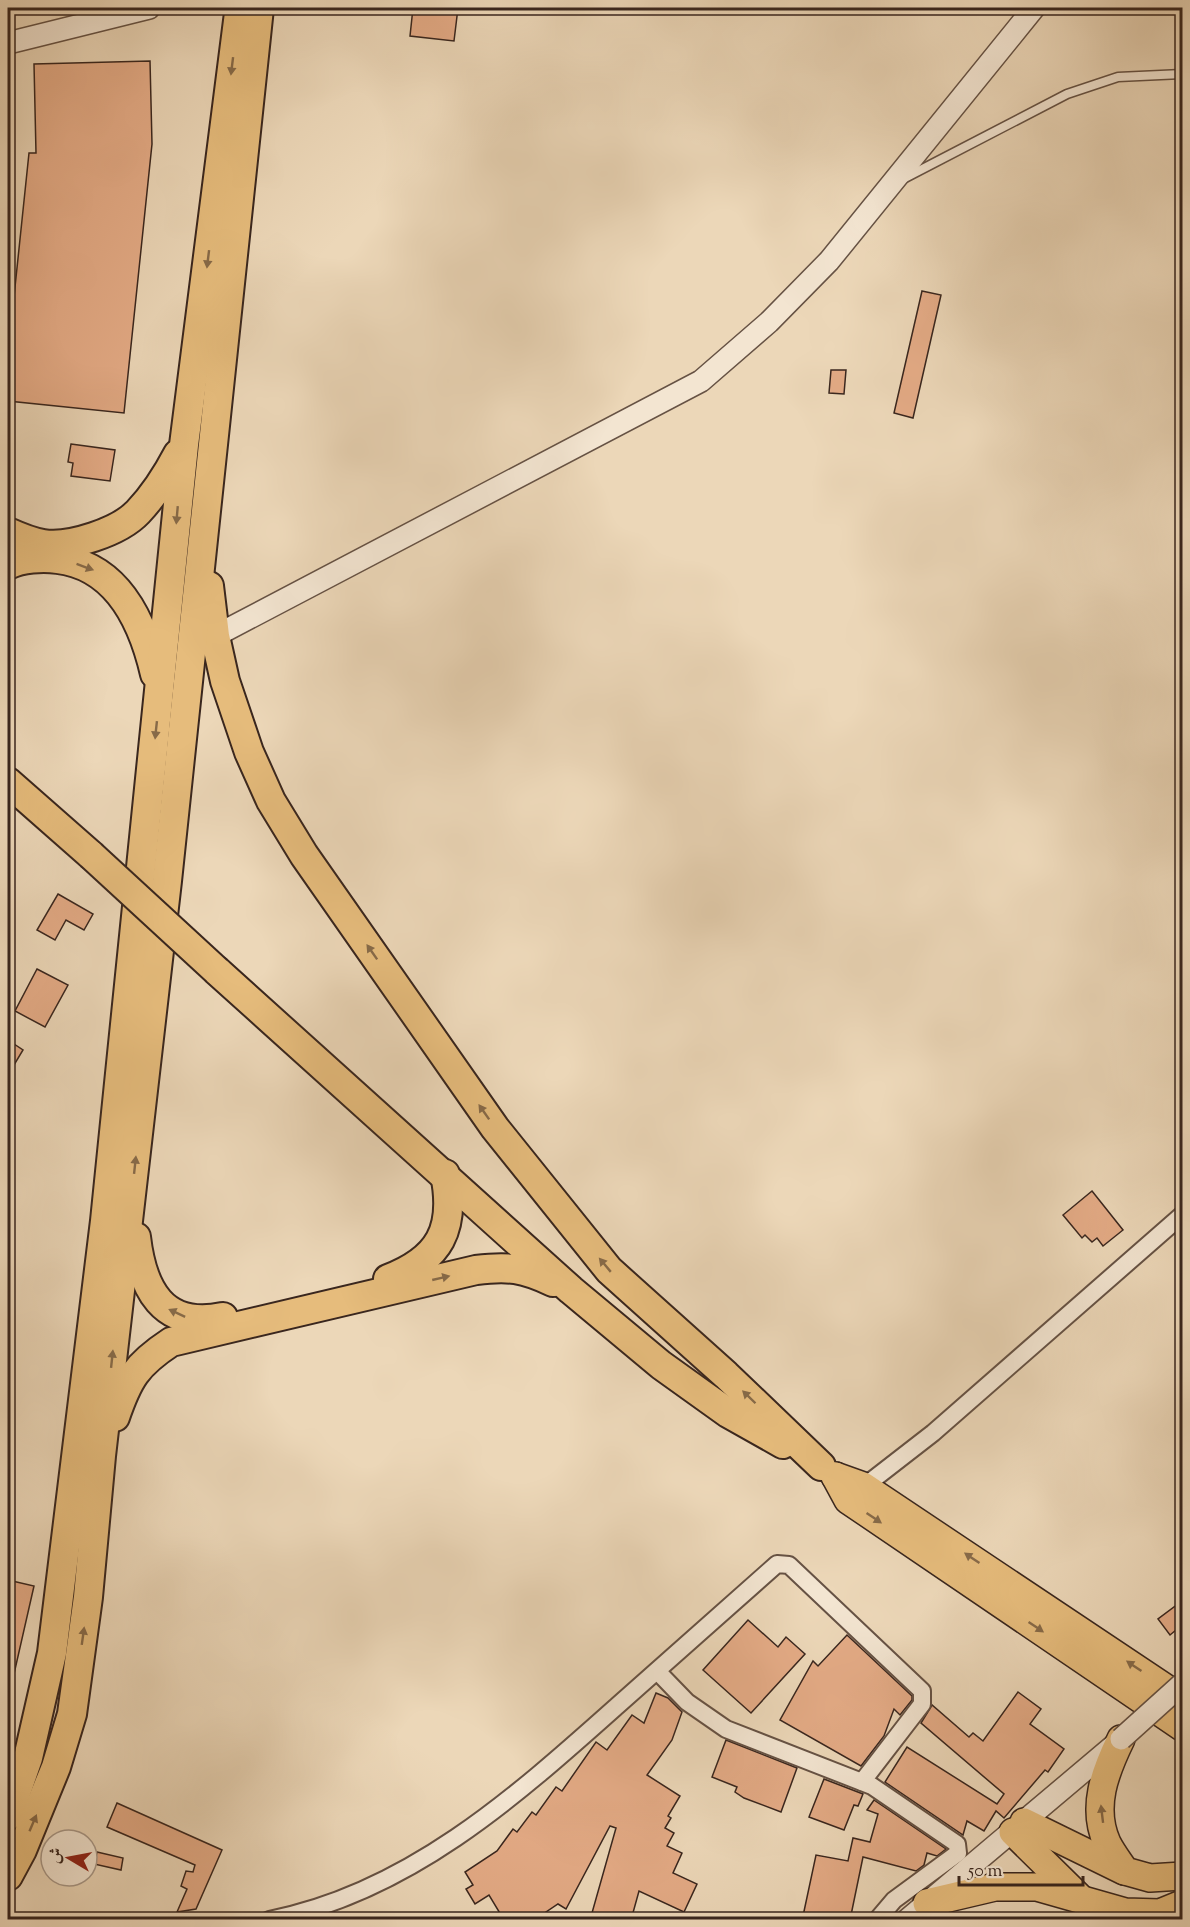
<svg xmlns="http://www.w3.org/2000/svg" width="1190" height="1927" viewBox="0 0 1190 1927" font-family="'Sorts Mill Goudy',Amiri,serif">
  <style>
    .building { fill: #e4ab86; stroke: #39261e; stroke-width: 1.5 }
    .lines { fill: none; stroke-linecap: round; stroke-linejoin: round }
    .service-casing { stroke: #665244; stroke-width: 11 }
    .minor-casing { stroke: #665244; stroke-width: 20 }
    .tertiary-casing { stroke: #665244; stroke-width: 24 }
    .primary-casing { stroke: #39261e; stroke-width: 30 }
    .trunk-casing { stroke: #39261e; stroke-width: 32 }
    .service { stroke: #f3e5d1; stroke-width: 8 }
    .minor { stroke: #f3e5d1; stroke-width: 16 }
    .tertiary { stroke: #f3e5d1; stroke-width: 21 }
    .primary { stroke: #e6bc7c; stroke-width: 27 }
    .trunk { stroke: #e6bc7c; stroke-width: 28 }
    .tertiary-bridge-casing { stroke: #665244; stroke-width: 24; stroke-linecap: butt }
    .trunk-bridge-casing { stroke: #39261e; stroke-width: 32; stroke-linecap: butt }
    .tertiary-bridge { stroke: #f3e5d1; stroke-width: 21 }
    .trunk-bridge { stroke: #e6bc7c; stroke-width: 28 }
    .oneway { fill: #876a48 }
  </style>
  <rect width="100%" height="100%" fill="#ecd7b8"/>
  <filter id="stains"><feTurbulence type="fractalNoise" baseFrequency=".00333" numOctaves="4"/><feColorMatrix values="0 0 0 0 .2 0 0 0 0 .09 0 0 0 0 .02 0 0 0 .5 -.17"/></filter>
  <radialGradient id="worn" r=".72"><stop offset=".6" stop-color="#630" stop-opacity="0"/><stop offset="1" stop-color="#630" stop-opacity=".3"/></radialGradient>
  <g class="building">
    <path d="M413,8H458L454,41L410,36Z"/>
    <path d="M150,61L152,144L124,413L8,401V354L29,153H36L34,64Z"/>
    <path d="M922,291L941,295L913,418L894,413Z"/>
    <path d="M831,370H846L844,394L829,393Z"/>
    <path d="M71,444L115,450L110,481L71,476L73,463L68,462Z"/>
    <path d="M58,894L93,914L84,930L66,920L55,940L37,930Z"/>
    <path d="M37,969L68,985L45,1027L15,1011Z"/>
    <path d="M8,1040L23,1050L8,1075Z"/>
    <path d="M1092,1191L1123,1230L1103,1246L1097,1238L1092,1242L1085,1235L1082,1238L1063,1215Z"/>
    <path d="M8,1580L34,1586L14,1674L8,1673Z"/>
    <path d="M1182,1601V1625L1170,1635L1158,1619Z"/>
    <path d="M748,1620L778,1647L786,1637L805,1654L751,1713L703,1670Z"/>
    <path d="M847,1635L912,1696V1700L900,1715L894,1709L884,1736L861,1766L780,1720L813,1661L818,1666Z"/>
    <path d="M1018,1692L1041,1709L1030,1724L1064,1749L1048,1772L1045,1770L1004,1818L996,1811L984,1831L967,1821L963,1835L885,1782L907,1747L997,1804L1004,1794L921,1723L932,1705L969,1737L973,1733L983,1741Z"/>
    <path d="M656,1693L668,1698L682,1712L672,1740L647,1775L680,1796L668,1816L671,1818L665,1828L674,1833L667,1846L682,1853L673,1873L697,1884L684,1912L639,1891L631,1920H590L616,1828L610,1826L566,1909L558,1904L534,1920H504L489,1895L475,1904L466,1889L473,1885L465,1872L497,1851L513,1829L517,1832L532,1812L536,1815L556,1787L562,1791L596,1742L607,1750L632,1715L644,1723Z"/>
    <path d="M726,1740L797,1768L781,1812L744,1798L735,1792L737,1787L712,1777Z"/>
    <path d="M824,1779L863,1794L858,1806L854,1805L844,1830L809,1817Z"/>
    <path d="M874,1800L946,1849L937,1856L927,1853L924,1865L916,1871L863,1857L850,1920H819L803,1916L816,1855L848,1861L853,1838L870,1842L878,1814L867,1810Z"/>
    <path d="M117,1803L222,1850L196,1909L177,1912L187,1889L181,1886L186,1871L193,1872L195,1865L107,1827Z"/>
    <path d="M97,1852L123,1858L121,1870L94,1864Z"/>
  </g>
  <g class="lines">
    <g class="service-casing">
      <path id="service" d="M905,178L1067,94L1118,77L1182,74"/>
    </g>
    <g class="minor-casing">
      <g id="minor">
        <path d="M857,1492L933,1433L1182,1215"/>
        <path d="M657,1671L687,1702L726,1729L872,1786L957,1844L958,1853L894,1900L877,1920"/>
        <path d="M269,1920C408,1893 515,1797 617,1706C670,1659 724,1611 777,1564L789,1565L922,1691V1704L862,1782"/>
      </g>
    </g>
    <g class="tertiary-casing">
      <g id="tertiary">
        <path d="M8,43L149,8"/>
        <path d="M215,636L701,381L769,322L829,261L1034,8"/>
        <path d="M907,1920L1118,1742"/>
      </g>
    </g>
    <g class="primary-casing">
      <g id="primary">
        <path d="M835,1476L848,1500L1182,1727"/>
        <path d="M835,1476L863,1486L1182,1699"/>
        <path d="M1121,1739C1105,1772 1091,1807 1107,1843C1112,1853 1119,1862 1125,1871L1150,1878L1182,1876"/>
        <path d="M1024,1822L1124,1871"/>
        <path d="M1013,1832L1078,1896"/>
        <path d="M927,1903L995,1887H1037L1125,1912L1160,1913L1182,1904"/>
      </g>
    </g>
    <g class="trunk-casing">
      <g id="trunk">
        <path d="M8,532C19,537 31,542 43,544C70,548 119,532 138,512C155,494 167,475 178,454"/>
        <path d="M8,565C21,558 43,557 58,559C118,566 143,622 155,674"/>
        <path d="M209,586L215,636L225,681L249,752L271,801L304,855L495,1128L609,1270L726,1375L821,1466"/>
        <path d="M8,782L91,855"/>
        <path d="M217,971L571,1290L661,1365L728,1413L783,1444"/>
        <path d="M136,1237C142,1288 162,1330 223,1317"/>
        <path d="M388,1279C440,1259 456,1229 445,1174"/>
        <path d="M115,1417C128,1379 136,1365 171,1342L476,1270C509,1266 523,1268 553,1282"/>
        <path d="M8,1816L28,1758L52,1653L105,1221L184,445L239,13"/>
        <path d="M8,1876L22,1850L56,1767L72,1714L88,1597L101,1456L167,881L259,8"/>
      </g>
    </g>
    <use href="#service" class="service"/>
    <use href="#minor" class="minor"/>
    <use href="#tertiary" class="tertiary"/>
    <use href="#primary" class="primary"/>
    <use href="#trunk" class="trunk"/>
    <g class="tertiary-bridge-casing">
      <path id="tertiary-bridge" d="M1121,1739L1182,1684"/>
    </g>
    <g class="trunk-bridge-casing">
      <path id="trunk-bridge" d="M91,855L217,971"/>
    </g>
    <use href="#tertiary-bridge" class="tertiary-bridge"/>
    <use href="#trunk-bridge" class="trunk-bridge"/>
  </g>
  <defs><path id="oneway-solid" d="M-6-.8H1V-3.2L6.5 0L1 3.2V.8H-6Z" transform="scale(1.5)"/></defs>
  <g class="oneway">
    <use href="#oneway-solid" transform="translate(232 66) rotate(97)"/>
    <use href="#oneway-solid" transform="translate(208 259) rotate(97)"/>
    <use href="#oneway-solid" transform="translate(177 515) rotate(95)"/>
    <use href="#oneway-solid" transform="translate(85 567) rotate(20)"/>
    <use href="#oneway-solid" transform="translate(156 730) rotate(96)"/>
    <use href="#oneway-solid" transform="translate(372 952) rotate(-125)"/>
    <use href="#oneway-solid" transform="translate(484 1112) rotate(-125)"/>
    <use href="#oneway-solid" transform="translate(135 1165) rotate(-84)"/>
    <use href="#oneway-solid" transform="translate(605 1265) rotate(-130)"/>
    <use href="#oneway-solid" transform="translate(441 1278) rotate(-13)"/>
    <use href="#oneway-solid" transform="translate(177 1313) rotate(-155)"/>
    <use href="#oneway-solid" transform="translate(112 1359) rotate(-84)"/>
    <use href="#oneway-solid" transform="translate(749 1397) rotate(-136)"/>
    <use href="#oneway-solid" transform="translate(874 1518) rotate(34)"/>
    <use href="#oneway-solid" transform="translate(972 1558) rotate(-146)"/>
    <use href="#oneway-solid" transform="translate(1036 1627) rotate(34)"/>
    <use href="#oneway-solid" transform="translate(83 1636) rotate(-82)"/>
    <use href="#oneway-solid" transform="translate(1134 1666) rotate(-146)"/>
    <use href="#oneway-solid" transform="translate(1102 1814) rotate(-97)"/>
    <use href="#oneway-solid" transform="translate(33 1823) rotate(-67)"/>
  </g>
  <rect width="1190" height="1927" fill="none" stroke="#ecd7b8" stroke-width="30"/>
  <rect x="9" y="9" width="1172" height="1909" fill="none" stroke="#39261e" stroke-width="3"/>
  <rect x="15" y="15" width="1160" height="1897" fill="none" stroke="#39261e" stroke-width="1.5"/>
  <g transform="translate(69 1858) rotate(280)"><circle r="28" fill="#f3e5d1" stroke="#a99989" stroke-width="1.5"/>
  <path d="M0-4.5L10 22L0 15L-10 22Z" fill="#8f2418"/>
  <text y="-9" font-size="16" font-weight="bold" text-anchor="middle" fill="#39261e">ش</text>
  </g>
  <path d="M959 1876v9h124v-9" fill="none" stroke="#39261e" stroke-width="3"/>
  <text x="968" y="1876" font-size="18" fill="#39261e" stroke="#f3e5d1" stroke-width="4.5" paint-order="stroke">50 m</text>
  <rect width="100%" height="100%" filter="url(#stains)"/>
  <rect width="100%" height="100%" fill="url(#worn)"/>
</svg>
